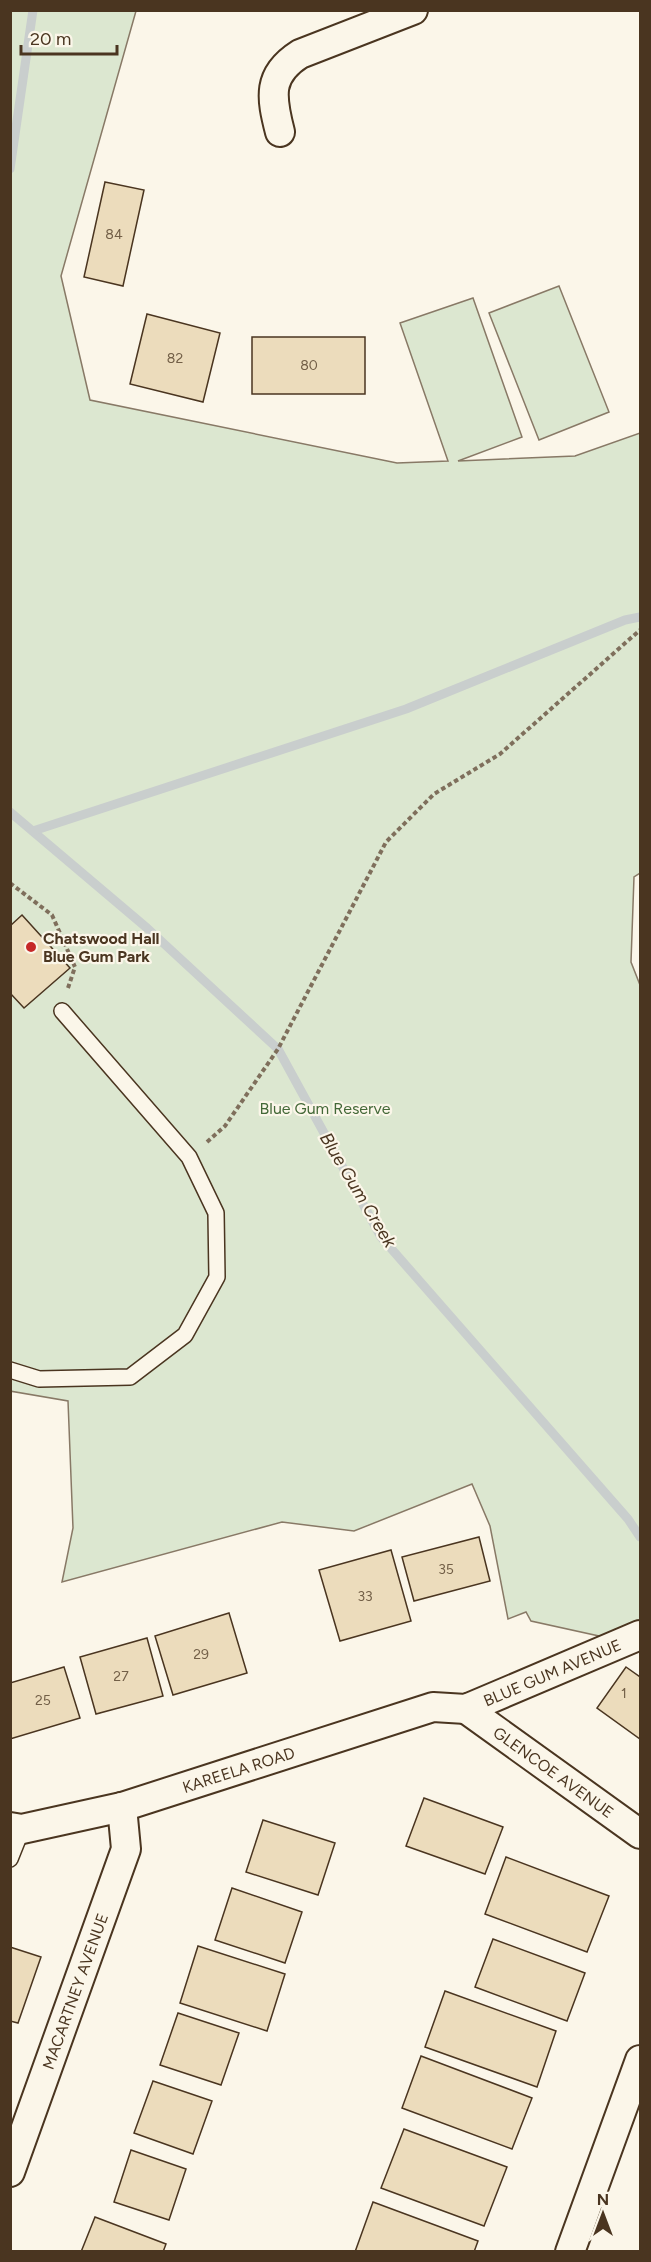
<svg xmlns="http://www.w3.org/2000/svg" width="651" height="2262" viewBox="0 0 651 2262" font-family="Figtree,sans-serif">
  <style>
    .green { fill: #dce7d0; stroke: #887966; stroke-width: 1.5 }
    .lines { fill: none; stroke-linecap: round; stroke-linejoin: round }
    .stream { stroke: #c9cecd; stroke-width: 9 }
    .building { fill: #ecdcbc; stroke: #4a3520; stroke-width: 1.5 }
    .lane-casing { stroke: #4a3520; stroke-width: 18 }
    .street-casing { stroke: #4a3520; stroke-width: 32 }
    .path { stroke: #7f6f5c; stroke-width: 4; stroke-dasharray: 4.5 3; stroke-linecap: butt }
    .lane { stroke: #fbf6e9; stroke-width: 15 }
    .street { stroke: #fbf6e9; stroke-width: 28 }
    .poi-dot { fill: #c62828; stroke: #fbf6e9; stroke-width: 2 }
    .labels { text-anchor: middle; stroke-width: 4.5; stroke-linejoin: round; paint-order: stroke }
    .number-label { font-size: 14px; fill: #725f47 }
    .poi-label { font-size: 16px; font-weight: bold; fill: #4a3520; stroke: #fbf6e9; text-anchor: start }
    .park-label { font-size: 16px; fill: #436837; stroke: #fbf6e9 }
    .street-label { font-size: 16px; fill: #4a3520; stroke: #fbf6e9 }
    .water-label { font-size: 18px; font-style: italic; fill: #4a3520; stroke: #fbf6e9 }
  </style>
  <rect width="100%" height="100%" fill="#fbf6e9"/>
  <g class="green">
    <path d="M10,11H136L61,276L90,400L397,463L448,461L400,323L473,298L522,437L458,461L575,456L640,433V873L634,877L631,962L640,985V1645L531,1621L526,1612L508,1619L490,1526L472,1484L354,1531L282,1522L62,1582L73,1528L68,1401L10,1391Z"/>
    <path d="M559,286L609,412L539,440L489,313Z"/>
  </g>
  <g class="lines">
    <g class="stream">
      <path d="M10,169L33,10"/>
      <path d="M10,812L147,928L278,1049L381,1237L628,1519L640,1537"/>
      <path d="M33,831L406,709L625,620L640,617"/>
    </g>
  </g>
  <g class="building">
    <path d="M105,182L144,190L123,286L84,277Z"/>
    <path d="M147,314L220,333L203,402L130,384Z"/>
    <rect x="252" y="337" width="113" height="57"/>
    <path d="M22,915L70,968L24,1008L10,993V926Z"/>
    <path d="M479,1537L490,1581L414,1601L402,1557Z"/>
    <path d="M391,1550L411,1621L340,1641L319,1570Z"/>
    <path d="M229,1613L247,1673L173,1695L155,1636Z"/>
    <path d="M147,1638L163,1696L96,1714L80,1657Z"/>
    <path d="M64,1667L80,1718L10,1739V1683Z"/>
    <path d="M626,1667L640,1677V1739L597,1708Z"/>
    <path d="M424,1798L503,1827L485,1874L406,1846Z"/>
    <path d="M263,1820L335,1843L318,1895L246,1872Z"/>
    <path d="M506,1857L609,1896L587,1952L485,1914Z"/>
    <path d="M232,1888L302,1912L285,1963L215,1940Z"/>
    <path d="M493,1939L585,1973L567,2021L475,1987Z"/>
    <path d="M198,1946L285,1974L267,2031L180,2003Z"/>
    <path d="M10,1947L41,1957L18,2023L10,2021Z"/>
    <path d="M445,1991L556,2031L537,2087L425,2047Z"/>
    <path d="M178,2013L239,2033L221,2085L160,2065Z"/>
    <path d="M421,2056L532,2098L512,2149L402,2108Z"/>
    <path d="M153,2081L212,2101L193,2154L134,2133Z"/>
    <path d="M404,2129L507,2167L484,2226L381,2188Z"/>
    <path d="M131,2150L186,2169L169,2220L114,2202Z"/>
    <path d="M373,2202L478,2241L474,2252H355Z"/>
    <path d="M95,2217L166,2244L163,2252H81Z"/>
  </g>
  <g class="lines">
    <g class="lane-casing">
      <g id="lane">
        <path d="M10,1370L39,1379L130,1377L185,1335L217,1277L216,1213L189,1157L62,1011"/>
        <path d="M10,1859L22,1829"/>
      </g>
    </g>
    <g class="street-casing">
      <g id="street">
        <path d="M280,132C271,97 267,75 300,54L413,10"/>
        <path id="s1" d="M466,1709L640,1834"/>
        <path id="s2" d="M10,1827L22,1829L122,1807L433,1707L466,1709L640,1635"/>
        <path id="s3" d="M10,2172L126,1849L122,1807"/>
        <path d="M570,2252L640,2060"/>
      </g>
    </g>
    <g class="path">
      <path d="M10,883L52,915L75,967L68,988"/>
      <path d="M207,1142L225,1126L278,1049L386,842L434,794L500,754L640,630"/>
    </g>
    <use href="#lane" class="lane"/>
    <use href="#street" class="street"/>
  </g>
  <circle class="poi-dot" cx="31" cy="947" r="6"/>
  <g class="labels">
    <g class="number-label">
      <text x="114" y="239">84</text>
      <text x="175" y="363">82</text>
      <text x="309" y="370">80</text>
      <text x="446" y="1574">35</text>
      <text x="365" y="1601">33</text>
      <text x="201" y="1659">29</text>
      <text x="121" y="1681">27</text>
      <text x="624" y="1698">1</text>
      <text x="43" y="1705">25</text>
    </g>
    <g class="poi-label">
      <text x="43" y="944">Chatswood Hall<tspan x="43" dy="18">Blue Gum Park</tspan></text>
    </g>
    <g class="park-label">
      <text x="325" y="1114">Blue Gum Reserve</text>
    </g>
    <g class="street-label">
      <text dy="6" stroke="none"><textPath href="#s2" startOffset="568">BLUE GUM AVENUE</textPath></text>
      <text dy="6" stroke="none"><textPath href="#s2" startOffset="237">KAREELA ROAD</textPath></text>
      <text dy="6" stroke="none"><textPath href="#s1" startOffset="108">GLENCOE AVENUE</textPath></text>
      <text dy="6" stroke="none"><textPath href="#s3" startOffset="192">MACARTNEY AVENUE</textPath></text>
    </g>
    <g class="water-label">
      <text transform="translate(358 1190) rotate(59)" y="6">Blue Gum Creek</text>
    </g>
  </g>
  <rect width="651" height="2262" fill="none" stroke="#4a3520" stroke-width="24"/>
  <g transform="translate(603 2214)" stroke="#fbf6e9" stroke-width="4.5" paint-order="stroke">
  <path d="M0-4.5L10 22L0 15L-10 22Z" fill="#4a3520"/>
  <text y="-9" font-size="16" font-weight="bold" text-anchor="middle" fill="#4a3520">N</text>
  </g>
  <path d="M21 45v9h96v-9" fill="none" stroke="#4a3520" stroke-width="3"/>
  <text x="30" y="45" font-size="18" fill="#4a3520" stroke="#fbf6e9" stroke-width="4.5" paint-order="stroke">20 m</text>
</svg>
